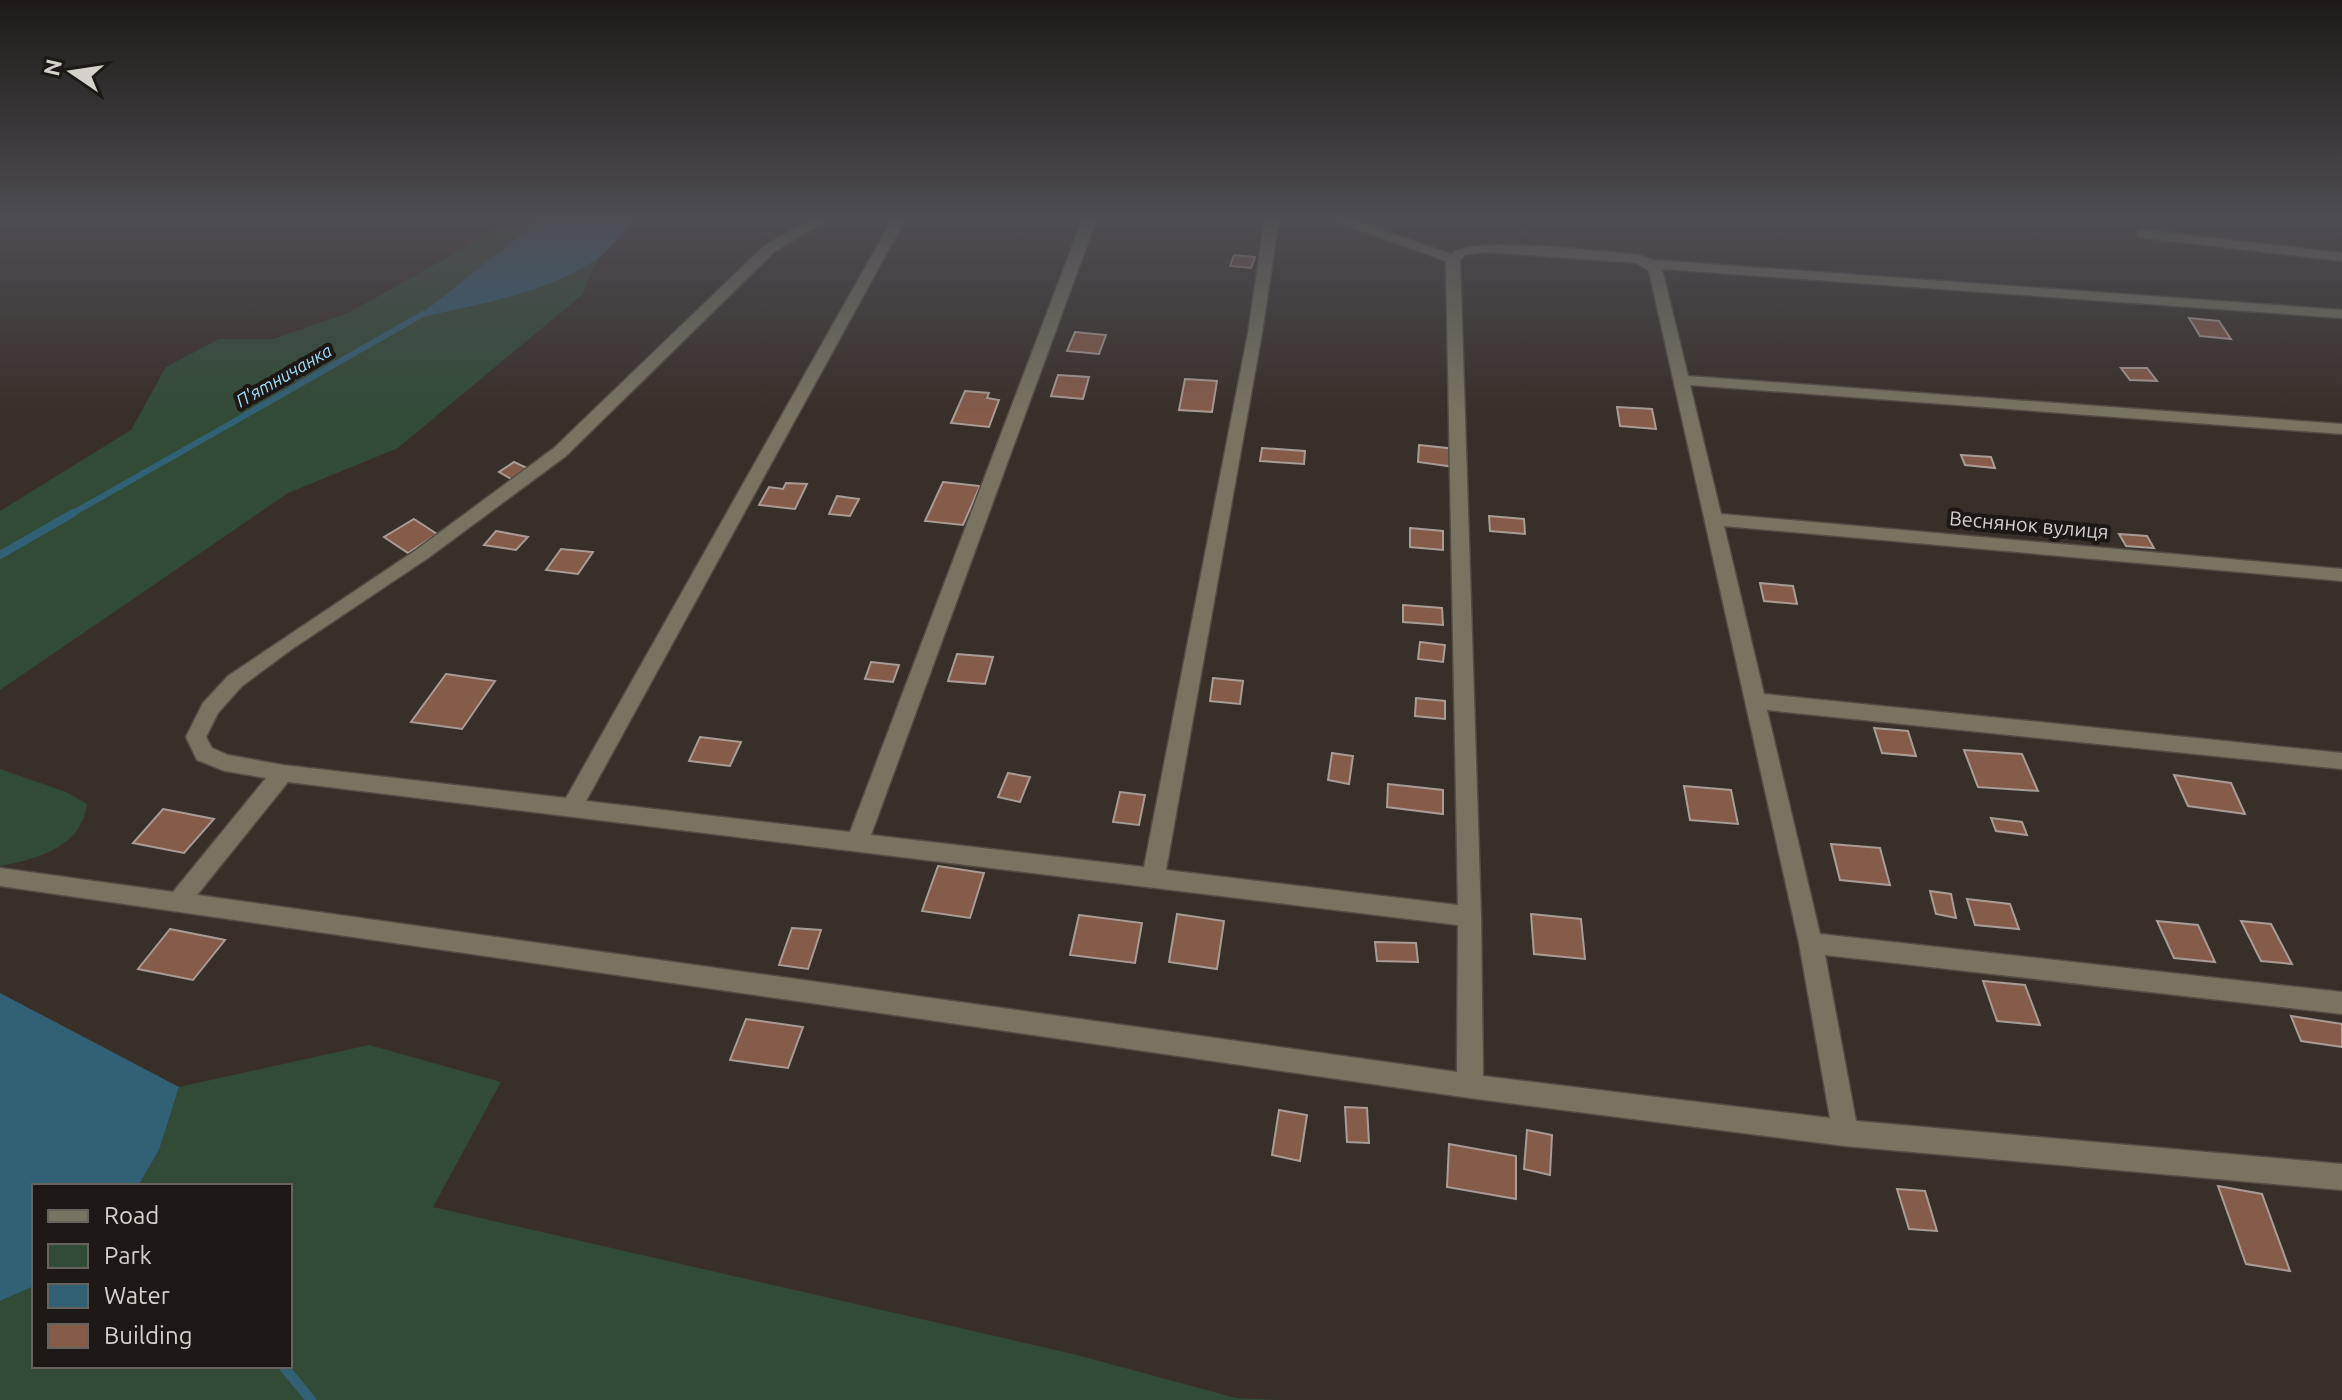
<svg xmlns="http://www.w3.org/2000/svg" width="2342" height="1400" viewBox="0 0 2342 1400" font-family="Ubuntu,sans-serif">
  <style>
    .green { fill: #324b37 }
    .water { fill: #326176 }
    .lines { fill: none; stroke-linecap: round; stroke-linejoin: round }
    .stream-far2 { stroke: #326176; stroke-width: 6 }
    .stream-far1 { stroke: #326176; stroke-width: 8 }
    .stream { stroke: #326176; stroke-width: 10 }
    .building { fill: #855b4a; stroke: #a99b96; stroke-width: 2 }
    .minor-casing { stroke: #554c46; stroke-width: 3 }
    .minor { fill: #797462; fill-rule: evenodd }
    .labels { text-anchor: middle; stroke-width: 8; stroke-linejoin: round; paint-order: stroke }
    .far-water-label { font-size: 18px; font-style: italic; fill: #9fdcf9; stroke: #1d1815 }
    .street-label { font-size: 20px; fill: #d6d0cb; stroke: #1d1815 }
  </style>
  <rect width="100%" height="100%" fill="#392f29"/>
  <g class="green">
    <path d="M518,218H542L513,241L535,289L598,258L582,295L398,448L288,493L0,690V511L131,430L166,367L219,339H273L348,313Z"/>
    <path d="M0,769L66,792L87,804C82,847 37,859 0,866Z"/>
    <path d="M369,1045L501,1082L433,1207L1073,1354L1236,1398L1275,1400H0V1301L34,1286V1366H290V1186H138L159,1150L179,1087Z"/>
  </g>
  <g class="water">
    <path d="M542,218H645C624,226 615,246 598,258C545,295 476,304 415,319Z"/>
    <path d="M0,993L179,1087L159,1150L138,1186H34V1286L0,1301Z"/>
  </g>
  <g class="lines">
    <path class="stream-far2" d="M70,515L423,314"/>
    <path class="stream-far1" d="M0,555L73,513"/>
    <path class="stream" d="M283,1366L311,1400"/>
  </g>
  <g class="building">
    <path d="M1234,255L1255,257L1251,268L1230,266Z"/>
    <path d="M2189,318L2219,321L2231,339L2200,336Z"/>
    <path d="M1075,332L1106,335L1099,354L1067,351Z"/>
    <path d="M2121,368H2147L2157,381L2130,380Z"/>
    <path d="M1058,375L1089,377L1083,399L1051,396Z"/>
    <path d="M1185,379L1217,381L1212,412L1179,410Z"/>
    <path d="M965,391L989,393L987,398L999,400L989,427L951,423Z"/>
    <path d="M1617,407L1652,409L1656,429L1620,426Z"/>
    <path d="M1419,445L1456,449L1455,467L1418,462Z"/>
    <path d="M1262,448L1305,451L1304,464L1260,461Z"/>
    <path d="M1961,455L1991,457L1995,468L1965,465Z"/>
    <path d="M514,462L529,469L513,480L499,472Z"/>
    <path d="M943,482L980,486L963,525L925,521Z"/>
    <path d="M786,483L807,484L795,509L759,505L769,487L783,489Z"/>
    <path d="M837,496L859,499L850,516L829,514Z"/>
    <path d="M1489,516L1524,519L1525,534L1490,531Z"/>
    <path d="M414,519L437,534L408,553L384,537Z"/>
    <path d="M1410,528L1443,531V550L1410,547Z"/>
    <path d="M496,531L528,537L516,550L484,545Z"/>
    <path d="M2119,534L2147,536L2154,548L2126,546Z"/>
    <path d="M561,549L593,552L578,574L546,570Z"/>
    <path d="M1760,583L1793,586L1797,604L1764,601Z"/>
    <path d="M1403,605L1442,608L1443,625L1403,622Z"/>
    <path d="M1420,642L1445,645L1443,662L1418,659Z"/>
    <path d="M957,654L993,657L985,684L948,681Z"/>
    <path d="M871,662L899,665L893,682L865,679Z"/>
    <path d="M446,674L495,681L462,729L411,722Z"/>
    <path d="M1213,678L1243,681L1240,704L1210,701Z"/>
    <path d="M1416,698L1445,701V719L1415,716Z"/>
    <path d="M1874,728L1908,731L1916,756L1882,753Z"/>
    <path d="M700,737L741,742L730,766L689,761Z"/>
    <path d="M1964,750L2022,754L2038,791L1978,787Z"/>
    <path d="M1332,753L1353,756L1349,784L1328,780Z"/>
    <path d="M1008,773L1030,777L1020,802L998,797Z"/>
    <path d="M2174,775L2231,783L2245,814L2188,806Z"/>
    <path d="M1388,784L1443,790V814L1387,807Z"/>
    <path d="M1684,786L1731,790L1738,824L1690,820Z"/>
    <path d="M1120,792L1145,795L1139,825L1113,822Z"/>
    <path d="M163,809L214,819L184,853L133,843Z"/>
    <path d="M1991,818L2022,822L2027,835L1996,831Z"/>
    <path d="M1831,844L1880,848L1890,885L1840,880Z"/>
    <path d="M938,866L984,873L970,918L922,911Z"/>
    <path d="M1930,891L1951,894L1956,918L1936,914Z"/>
    <path d="M1967,899L2010,904L2019,929L1975,925Z"/>
    <path d="M1177,914L1224,921L1217,969L1169,962Z"/>
    <path d="M1531,914L1581,919L1585,959L1534,954Z"/>
    <path d="M1079,915L1142,923L1135,963L1070,955Z"/>
    <path d="M2157,921L2198,925L2215,962L2174,958Z"/>
    <path d="M2241,921L2271,924L2292,964L2261,961Z"/>
    <path d="M792,928L821,930L808,969L779,965Z"/>
    <path d="M170,929L225,940L193,980L138,969Z"/>
    <path d="M1375,942L1416,943L1418,962L1377,961Z"/>
    <path d="M1983,981L2025,985L2040,1025L1997,1021Z"/>
    <path d="M2291,1016L2342,1024V1047L2301,1041Z"/>
    <path d="M746,1019L803,1027L788,1068L730,1060Z"/>
    <path d="M1345,1107L1367,1108L1369,1143L1347,1142Z"/>
    <path d="M1279,1110L1307,1115L1300,1161L1272,1155Z"/>
    <path d="M1527,1130L1552,1135L1550,1175L1524,1169Z"/>
    <path d="M1449,1144L1516,1156V1199L1447,1187Z"/>
    <path d="M2218,1186L2262,1194L2290,1271L2246,1264Z"/>
    <path d="M1897,1189L1925,1191L1937,1231L1909,1229Z"/>
  </g>
  <g class="lines">
    <g class="minor-casing">
      <g id="minor">
        <path d="M813,218H830L774,252L566,456L428,558L292,649L242,686L218,713L206,737L212,748L228,755L283,765L566,798L893,218H906L586,801L850,832L1083,218H1097L871,835L1144,867L1248,333L1265,218H1279L1262,333L1166,870L1458,905L1446,261L1327,218H1347L1451,254C1469,235 1606,252 1639,255L1653,260L2342,310V318L1662,269L1688,376L2342,424V434L1690,385L1721,514L2342,569V581L1724,526L1764,694L2342,753V769L1767,710L1820,934L2342,992V1014L1825,955L1856,1121L2342,1164V1190L1845,1146L1470,1098L0,886V868L173,892L266,778L225,771L197,760L186,737L203,703L228,676L416,550L554,448L764,246ZM1485,252L1637,263L1649,271L1799,943L1830,1118L1483,1076L1481,916L1460,260L1465,255ZM288,782L1458,925L1457,1072L197,895Z"/>
        <path d="M2143,230L2342,253V261L2138,237V231Z"/>
      </g>
    </g>
    <use href="#minor" class="minor"/>
  </g>
  <linearGradient id="sky" x2="0" y2="1"><stop stop-color="#1f1a17"/><stop offset="0.53" stop-color="#4e4d54"/><stop offset="1" stop-color="#4e4d54" stop-opacity="0"/></linearGradient>
  <rect width="2342" height="414" fill="url(#sky)"/>
  <g class="labels">
    <g class="far-water-label">
      <text transform="translate(284 376) rotate(-30)" y="6">П'ятничанка</text>
    </g>
    <g class="street-label">
      <text transform="translate(2029 525) rotate(5)" y="7">Веснянок вулиця</text>
    </g>
  </g>
  <rect x="32" y="1184" width="260" height="184" fill="#1d1815" stroke="#67625e" stroke-width="2"/>
  <rect x="48" y="1210" width="40" height="12" fill="#797462" stroke="#67625e" stroke-width="2"/>
  <text x="104" y="1224" font-size="24" fill="#d6d0cb">Road</text>
  <rect x="48" y="1244" width="40" height="24" fill="#324b37" stroke="#67625e" stroke-width="2"/>
  <text x="104" y="1264" font-size="24" fill="#d6d0cb">Park</text>
  <rect x="48" y="1284" width="40" height="24" fill="#326176" stroke="#67625e" stroke-width="2"/>
  <text x="104" y="1304" font-size="24" fill="#d6d0cb">Water</text>
  <rect x="48" y="1324" width="40" height="24" fill="#855b4a" stroke="#67625e" stroke-width="2"/>
  <text x="104" y="1344" font-size="24" fill="#d6d0cb">Building</text>
  <g transform="translate(72 72) rotate(283)" stroke="#1d1815" stroke-width="6" paint-order="stroke">
  <path d="M0-6L14 30L0 20L-14 30Z" fill="#d6d0cb"/>
  <text y="-12" font-size="22" font-weight="bold" text-anchor="middle" fill="#d6d0cb">N</text>
  </g>
</svg>
